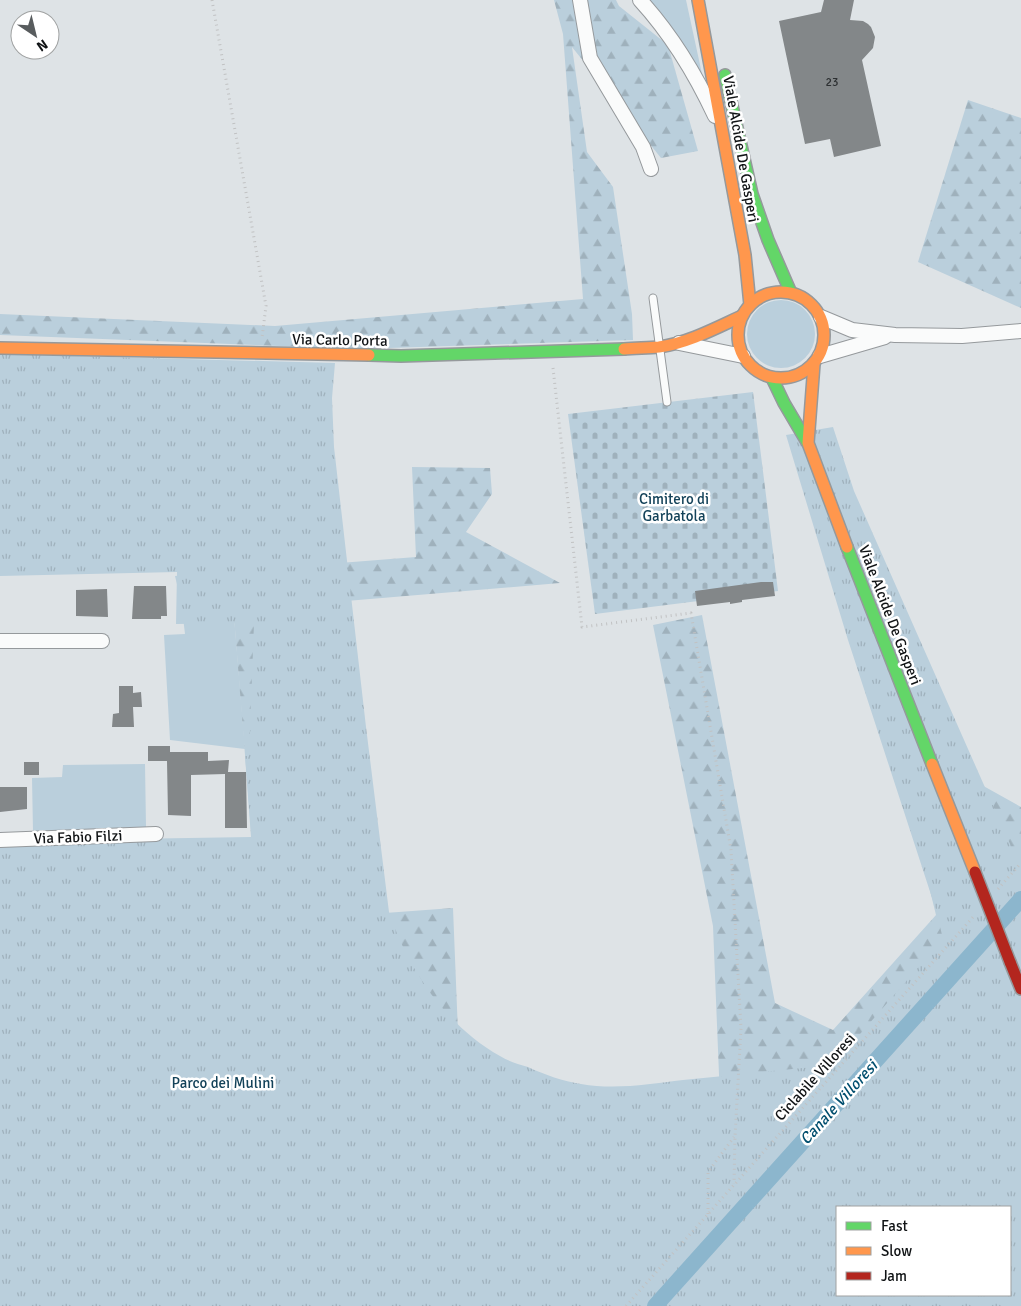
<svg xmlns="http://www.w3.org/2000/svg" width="1021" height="1306" viewBox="0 0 1021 1306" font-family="Signika,sans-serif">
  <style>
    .grass { fill: #bacfdc }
    .forest { fill: url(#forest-firs) }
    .cemetery { fill: url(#cemetery-stones) }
    .park { fill: url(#park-tufts); fill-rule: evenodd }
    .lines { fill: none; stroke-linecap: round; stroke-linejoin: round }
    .canal { stroke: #8cb6cd; stroke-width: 16 }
    .building { fill: #838789 }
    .lane-casing { stroke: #95999c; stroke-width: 9 }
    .street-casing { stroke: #95999c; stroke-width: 16 }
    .fast-casing { stroke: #95999c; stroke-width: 14 }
    .slow-casing { stroke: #95999c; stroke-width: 14 }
    .jam-casing { stroke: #95999c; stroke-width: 14 }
    .path { stroke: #c1c2c3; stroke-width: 3; stroke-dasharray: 1 4; stroke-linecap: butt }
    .lane { stroke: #fafbfb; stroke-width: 7 }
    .street { stroke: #fafbfb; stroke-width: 14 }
    .fast { stroke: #63d668; stroke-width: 11 }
    .slow { stroke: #ff974d; stroke-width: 11 }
    .jam { stroke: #b3261e; stroke-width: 11 }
    .jam-bridge-casing { stroke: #95999c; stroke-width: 14; stroke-linecap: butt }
    .jam-bridge { stroke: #b3261e; stroke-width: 11 }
    .labels { text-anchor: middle; stroke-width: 5; stroke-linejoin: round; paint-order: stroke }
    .number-label { font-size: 12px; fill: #2d3032 }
    .street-label { font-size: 15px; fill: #101315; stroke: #fff }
    .park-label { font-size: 15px; fill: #134259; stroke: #fff }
    .water-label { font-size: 16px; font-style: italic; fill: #004e6e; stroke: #fff }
  </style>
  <defs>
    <pattern id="forest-firs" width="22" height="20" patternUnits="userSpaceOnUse" patternTransform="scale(1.25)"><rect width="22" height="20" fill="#bacfdc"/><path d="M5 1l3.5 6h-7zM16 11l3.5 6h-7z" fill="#9fb1bc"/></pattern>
    <pattern id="cemetery-stones" width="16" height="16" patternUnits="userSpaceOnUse" patternTransform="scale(1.25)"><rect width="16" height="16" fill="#bacfdc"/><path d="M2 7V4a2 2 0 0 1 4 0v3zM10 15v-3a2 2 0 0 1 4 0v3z" fill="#9fb1bc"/></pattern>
    <pattern id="park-tufts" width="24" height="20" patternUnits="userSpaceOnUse" patternTransform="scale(1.25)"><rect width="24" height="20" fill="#bacfdc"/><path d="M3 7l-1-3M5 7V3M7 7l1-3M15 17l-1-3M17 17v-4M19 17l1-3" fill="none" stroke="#9fb1bc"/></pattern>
  </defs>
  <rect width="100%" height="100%" fill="#dee3e6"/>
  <g class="grass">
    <path d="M647,0H686L702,74L677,35Z"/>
    <circle cx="781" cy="334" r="34"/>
    <path d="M181,601L234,616L245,749L170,740L164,635L185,634Z"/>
    <path d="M145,764L146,827L33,831L32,778L62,777L63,765Z"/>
  </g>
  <g class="forest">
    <path d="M554,0H616L619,6L668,45L698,151L661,158L572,47L587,152L613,187L632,314L633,340L359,349L0,335V314L275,326L583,299L563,34Z"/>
    <path d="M968,100L1021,118V308L918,262Z"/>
    <path d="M412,467L490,468L492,494L466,532L560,583L263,608L285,842H315L317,918L453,908L466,1232L665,1215L721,1124L713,926L653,625L702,615L775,1003L833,1030L936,915L892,735L1021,807V1169L873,1140L723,1306H301L300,1257L115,1258L116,1209L39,1215L53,1151L117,1150L114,1094L0,1091V1043L124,1054L129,1034L143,1033L183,1225L419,1210L409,998L175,1001L172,962L246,945L234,843H252L234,617L181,601L175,576L416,557Z"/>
  </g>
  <path class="cemetery" d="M753,392L778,591L595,614L568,414Z"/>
  <path class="park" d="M0,354L335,363L332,398L334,447L366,727L389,912C408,969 446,1026 500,1056C508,1061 518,1064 528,1067C545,1075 563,1081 581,1084C615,1090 650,1084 683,1080C733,1075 783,1070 833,1065L943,939L936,910L848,640L786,435L833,427L854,491L1014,853L1021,845V1306H0V841L251,837L245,756H249L254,623L176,624L177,572L0,576ZM837,1207H1010V1295H837Z"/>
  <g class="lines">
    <path class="canal" d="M655,1306L1021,899"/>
  </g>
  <g class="building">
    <path d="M824,0H854L850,20L863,21L868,24L871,27L875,37L873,48L862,60L881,146L834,157L830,139L805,144L779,21L821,12Z"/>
    <path d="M761,582H773L775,596L742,600V602L730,604V602L697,606L695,591Z"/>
    <path d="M134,586H166L167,616H161V619H132Z"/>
    <path d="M107,589L108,617L76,616V590Z"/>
    <path d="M119,686H133V693L141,692L142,707H133L134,727H112L113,714L119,713Z"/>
    <path d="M148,746H170V752H208V761L229,760L228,772H246L247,828H225V774L191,775V816L168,815L167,761H148Z"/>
    <rect x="24" y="762" width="15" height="13"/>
    <path d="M0,787H27V809L0,812Z"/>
  </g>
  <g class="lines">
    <g class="lane-casing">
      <path id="lane" d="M653,298L667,402"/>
    </g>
    <g class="street-casing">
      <g id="street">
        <path d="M580,0L590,58L643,147L651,169"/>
        <path d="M640,0C672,35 695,73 715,116"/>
        <path d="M821,317L852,330L895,335L962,336L1021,331"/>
        <path d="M679,343L743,356"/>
        <path d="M820,356L885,337"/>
        <path d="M0,641H102"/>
        <path d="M0,840L156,834"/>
      </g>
    </g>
    <g class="fast-casing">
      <g id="fast">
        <path d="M725,75L752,194L768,240L791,293"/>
        <path d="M369,355L401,356L624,349"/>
        <path d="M772,378L784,403L807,442"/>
        <path d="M847,547L932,764"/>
      </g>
    </g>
    <g class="slow-casing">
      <g id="slow">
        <path d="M698,0L745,255L750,305"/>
        <circle cx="781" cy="335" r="43"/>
        <path d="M0,348L369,355"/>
        <path d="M624,349C636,348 648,348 659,347C688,343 716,328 742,316"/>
        <path d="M814,364L808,443L847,547"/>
        <path d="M932,764L975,872"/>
      </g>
    </g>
    <g class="jam-casing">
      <path id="jam" d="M1010,962L1021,989"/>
    </g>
    <g class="path">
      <path d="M212,0L266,306L262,338"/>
      <path d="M553,368L582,627L691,613L731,850L741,1028L735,1137L734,1184"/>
      <path d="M998,889L1021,863"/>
      <path d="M708,1214V1172L734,1137"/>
      <path d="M626,1306L974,916"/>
    </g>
    <use href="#lane" class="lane"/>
    <use href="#street" class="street"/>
    <use href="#fast" class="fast"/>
    <use href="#slow" class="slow"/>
    <use href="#jam" class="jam"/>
    <g class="jam-bridge-casing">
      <path id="jam-bridge" d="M975,872L1010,962"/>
    </g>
    <use href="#jam-bridge" class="jam-bridge"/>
  </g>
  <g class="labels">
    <g class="number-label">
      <text x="832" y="86">23</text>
    </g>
    <g class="street-label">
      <text transform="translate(741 149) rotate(80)" y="5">Viale Alcide De Gasperi</text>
      <text transform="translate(340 340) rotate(1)" y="5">Via Carlo Porta</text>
      <text transform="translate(890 615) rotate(69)" y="5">Viale Alcide De Gasperi</text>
      <text transform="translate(78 837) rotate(-2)" y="5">Via Fabio Filzi</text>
      <text transform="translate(815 1077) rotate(-48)" y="5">Ciclabile Villoresi</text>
    </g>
    <g class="park-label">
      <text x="674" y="504">Cimitero di<tspan x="674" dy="17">Garbatola</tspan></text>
      <text x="223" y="1088">Parco dei Mulini</text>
    </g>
    <g class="water-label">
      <text transform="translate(838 1102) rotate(-48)" y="6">Canale Villoresi</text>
    </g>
  </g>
  <rect x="836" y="1206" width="175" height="90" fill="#ffffff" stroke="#9fa1a1"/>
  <rect x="846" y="1222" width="25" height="8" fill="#63d668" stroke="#9fa1a1"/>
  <text x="881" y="1231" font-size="15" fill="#101315">Fast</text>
  <rect x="846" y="1247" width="25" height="8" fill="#ff974d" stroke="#9fa1a1"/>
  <text x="881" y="1256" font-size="15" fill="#101315">Slow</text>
  <rect x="846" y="1272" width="25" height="8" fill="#b3261e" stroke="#9fa1a1"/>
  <text x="881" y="1281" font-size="15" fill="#101315">Jam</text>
  <g transform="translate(35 35) rotate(145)"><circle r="24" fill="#ffffff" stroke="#9fa1a1"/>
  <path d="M0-4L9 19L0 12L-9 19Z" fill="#585c5e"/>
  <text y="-8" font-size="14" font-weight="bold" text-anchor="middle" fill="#101315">N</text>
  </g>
</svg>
